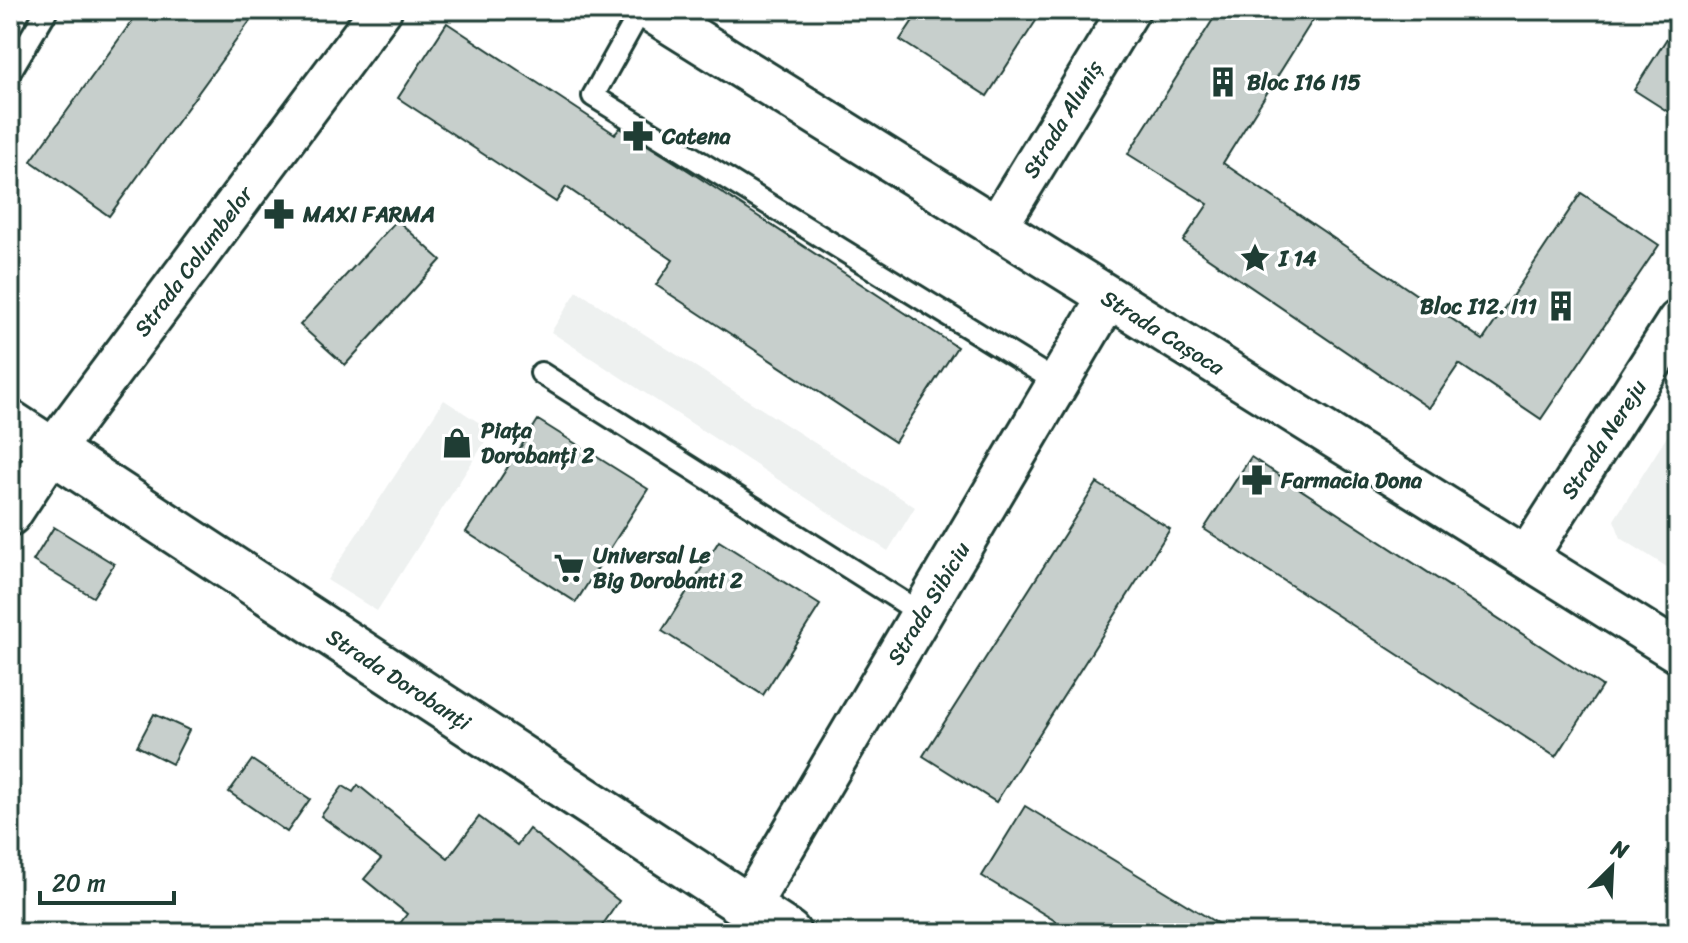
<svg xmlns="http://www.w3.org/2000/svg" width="1688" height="943" viewBox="0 0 1688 943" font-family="Sriracha,sans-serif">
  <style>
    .built { fill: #eef1f0 }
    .building { fill: #c7cfcc; stroke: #1f3d34; stroke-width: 2 }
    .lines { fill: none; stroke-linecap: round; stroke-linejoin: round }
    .lane-casing { stroke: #1f3d34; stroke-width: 26 }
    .street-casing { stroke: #1f3d34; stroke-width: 46 }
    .secondary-casing { stroke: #1f3d34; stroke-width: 50 }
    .lane { stroke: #fff; stroke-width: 20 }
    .street { stroke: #fff; stroke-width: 40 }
    .secondary { stroke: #fff; stroke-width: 44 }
    .labels { text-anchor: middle; stroke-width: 7; stroke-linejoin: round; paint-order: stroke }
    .poi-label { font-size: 22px; font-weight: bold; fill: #1f3d34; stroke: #fff; text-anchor: start }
    .street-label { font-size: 22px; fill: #1f3d34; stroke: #fff }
  </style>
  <rect width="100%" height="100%" fill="#fff"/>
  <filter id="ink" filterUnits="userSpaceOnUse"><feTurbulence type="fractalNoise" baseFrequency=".0125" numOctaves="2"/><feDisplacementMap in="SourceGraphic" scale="16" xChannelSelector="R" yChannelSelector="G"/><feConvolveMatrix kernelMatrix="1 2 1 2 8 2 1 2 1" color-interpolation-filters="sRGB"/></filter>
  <g filter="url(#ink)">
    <g class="built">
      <path d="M577,291L915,507L888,551L551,332Z"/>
      <path d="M444,400L492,431L377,611L327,580Z"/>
      <path d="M1678,419V574L1621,538L1614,520Z"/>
    </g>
    <g class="building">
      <path d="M140,10H258L109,216L31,161Z"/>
      <path d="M920,10H1043L987,96L900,40Z"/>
      <path d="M1219,10H1319L1223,163L1483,340L1581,193L1659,245L1541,419L1459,364L1429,408L1183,241L1208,204L1128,154Z"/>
      <path d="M1678,21V118L1634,90Z"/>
      <path d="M447,23L615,134L620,128L689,171L957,347L895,442L656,285L673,260L566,187L556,202L398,98Z"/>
      <path d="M397,220L441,260L345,365L300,325Z"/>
      <path d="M538,420L648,489L576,602L466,532Z"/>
      <path d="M1251,457L1602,686L1556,757L1204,529Z"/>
      <path d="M1097,483L1170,529L996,802L923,756Z"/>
      <path d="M54,527L114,564L93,597L33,561Z"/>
      <path d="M719,541L820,605L763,695L662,631Z"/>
      <path d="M154,714L189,730L172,764L137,746Z"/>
      <path d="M252,760L310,799L287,832L229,792Z"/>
      <path d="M358,785L448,858L479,817L517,845L529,829L619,901L597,933H393L407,914L364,879L381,859L321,816L343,786L353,792Z"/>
      <path d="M1025,806L1233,933H1075L982,876Z"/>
    </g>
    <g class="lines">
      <g class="lane-casing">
        <g id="lane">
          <path d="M641,10L593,96L1058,383"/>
          <path d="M10,72L47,10"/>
          <path d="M541,373L922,614"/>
        </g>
      </g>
      <g class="street-casing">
        <g id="street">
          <path d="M649,10L1678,652"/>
          <path d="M996,228L1129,10"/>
          <path d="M10,515L52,451L381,10"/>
          <path d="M1527,557L1678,321"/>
          <path d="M748,908L1108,298"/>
        </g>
      </g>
      <g class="secondary-casing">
        <path id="secondary" d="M10,423L788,933"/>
      </g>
      <use href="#lane" class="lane"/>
      <use href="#street" class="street"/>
      <use href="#secondary" class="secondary"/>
    </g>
  </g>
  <defs>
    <g id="building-bare" transform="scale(2.4)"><path d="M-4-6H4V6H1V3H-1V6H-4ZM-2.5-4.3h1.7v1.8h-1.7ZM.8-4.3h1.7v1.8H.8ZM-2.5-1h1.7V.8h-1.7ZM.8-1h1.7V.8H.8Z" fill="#1f3d34" stroke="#fff" stroke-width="2.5" paint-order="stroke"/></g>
    <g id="pharmacy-bare" transform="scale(2.4)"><path d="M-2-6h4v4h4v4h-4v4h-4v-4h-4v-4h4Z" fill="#1f3d34" stroke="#fff" stroke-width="2.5" paint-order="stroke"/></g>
    <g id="sight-bare" transform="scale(2.4)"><path d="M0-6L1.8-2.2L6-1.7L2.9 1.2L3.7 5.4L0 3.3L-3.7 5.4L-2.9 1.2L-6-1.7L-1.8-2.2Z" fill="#1f3d34" stroke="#fff" stroke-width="2.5" paint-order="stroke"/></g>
    <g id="shop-bare" transform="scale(2.4)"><path d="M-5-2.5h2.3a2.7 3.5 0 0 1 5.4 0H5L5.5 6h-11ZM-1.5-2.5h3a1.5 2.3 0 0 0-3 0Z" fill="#1f3d34" stroke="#fff" stroke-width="2.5" paint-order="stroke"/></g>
    <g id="supermarket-bare" transform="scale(2.4)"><path d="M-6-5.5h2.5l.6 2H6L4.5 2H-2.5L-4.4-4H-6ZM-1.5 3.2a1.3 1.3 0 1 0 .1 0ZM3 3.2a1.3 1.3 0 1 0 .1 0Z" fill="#1f3d34" stroke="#fff" stroke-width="2.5" paint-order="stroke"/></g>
  </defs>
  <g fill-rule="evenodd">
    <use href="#building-bare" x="1223" y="82"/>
    <use href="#pharmacy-bare" x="638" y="136"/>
    <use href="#pharmacy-bare" x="279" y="214"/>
    <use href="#sight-bare" x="1255" y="258"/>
    <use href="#building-bare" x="1561" y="306"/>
    <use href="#shop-bare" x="457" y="443"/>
    <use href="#pharmacy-bare" x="1257" y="480"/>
    <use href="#supermarket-bare" x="569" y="568"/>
  </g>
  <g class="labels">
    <g class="poi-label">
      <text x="1247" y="90">Bloc I16 I15</text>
      <text x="662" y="144">Catena</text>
      <text x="303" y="222">MAXI FARMA</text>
      <text x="1279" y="266">I 14</text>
      <text x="1537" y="314" text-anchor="end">Bloc I12. I11</text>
      <text x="481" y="438">Piața<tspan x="481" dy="25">Dorobanți 2</tspan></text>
      <text x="1281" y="488">Farmacia Dona</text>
      <text x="593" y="563">Universal Le<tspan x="593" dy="25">Big Dorobanti 2</tspan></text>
    </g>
    <g class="street-label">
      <text transform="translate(1062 119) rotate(-59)" y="8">Strada Aluniș</text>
      <text transform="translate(193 261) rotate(-53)" y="8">Strada Columbelor</text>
      <text transform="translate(1163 332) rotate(32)" y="8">Strada Cașoca</text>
      <text transform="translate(1603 439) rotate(-57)" y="8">Strada Nereju</text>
      <text transform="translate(928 603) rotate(-59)" y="8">Strada Sibiciu</text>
      <text transform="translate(399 679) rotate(33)" y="8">Strada Dorobanți</text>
    </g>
  </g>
  <rect width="1688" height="943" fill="none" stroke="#fff" stroke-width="40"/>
  <rect x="20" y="20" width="1648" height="903" fill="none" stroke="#1f3d34" stroke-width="3" filter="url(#ink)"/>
  <g transform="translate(1612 867) rotate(24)" stroke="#ffffff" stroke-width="6" paint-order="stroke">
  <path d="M0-6L14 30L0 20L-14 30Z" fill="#1f3d34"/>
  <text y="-12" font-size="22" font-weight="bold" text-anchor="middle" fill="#1f3d34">N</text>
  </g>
  <path d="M40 891v12h134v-12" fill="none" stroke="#1f3d34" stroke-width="4"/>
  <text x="52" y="891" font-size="24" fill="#1f3d34" stroke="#ffffff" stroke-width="6" paint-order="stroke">20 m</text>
</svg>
